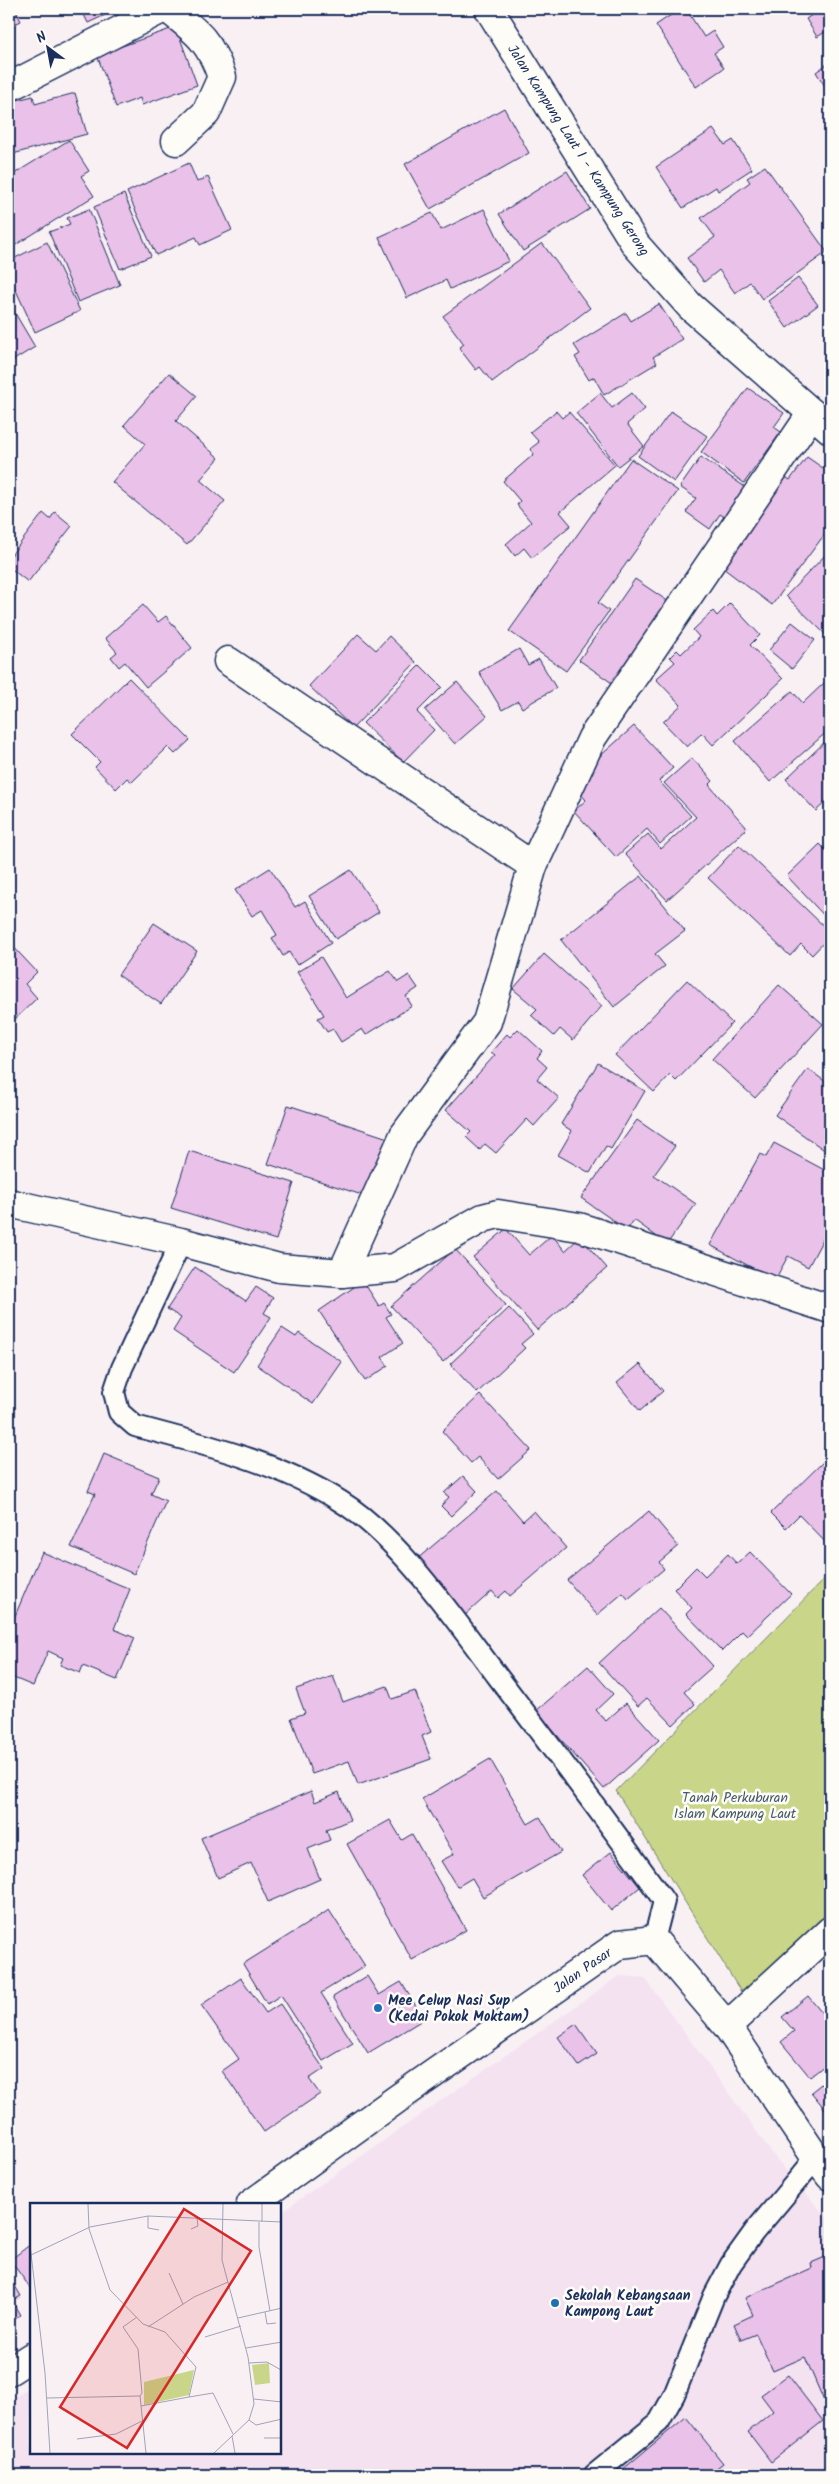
<svg xmlns="http://www.w3.org/2000/svg" width="839" height="2484" viewBox="0 0 839 2484" font-family="Kalam,sans-serif">
  <style>
    .built { fill: #f4e2f1 }
    .green { fill: #c9d689; stroke: #728274 }
    .building { fill: #eac1e9; stroke: #1b2f5e }
    .lines { fill: none; stroke-linecap: round; stroke-linejoin: round }
    .lane-casing { stroke: #1b2f5e; stroke-width: 24 }
    .street-casing { stroke: #1b2f5e; stroke-width: 31 }
    .lane { stroke: #fdfcf7; stroke-width: 20 }
    .street { stroke: #fdfcf7; stroke-width: 28 }
    .poi-dot { fill: #1f6fb2; stroke: #fdfcf7; stroke-width: 2 }
    .labels { text-anchor: middle; stroke-width: 5; stroke-linejoin: round; paint-order: stroke }
    .street-label { font-size: 14px; fill: #1b2f5e; stroke: #fdfcf7 }
    .park-label { font-size: 14px; fill: #465969; stroke: #fdfcf7 }
    .poi-label { font-size: 14px; font-weight: bold; fill: #1b2f5e; stroke: #fdfcf7; text-anchor: start }
    .inset-road { fill: none; stroke: #a0a3b8; stroke-width: 1 }
    .view { fill: #d62828; fill-opacity: 0.15; stroke: #d62828; stroke-width: 2.5 }
    .inset-edge { fill: none; stroke: #1b2f5e; stroke-width: 2.5 }
  </style>
  <rect width="100%" height="100%" fill="#f9f0f4"/>
  <filter id="ink" filterUnits="userSpaceOnUse"><feTurbulence type="fractalNoise" baseFrequency=".02" numOctaves="2"/><feDisplacementMap in="SourceGraphic" scale="10" xChannelSelector="R" yChannelSelector="G"/><feConvolveMatrix kernelMatrix="1 2 1 2 8 2 1 2 1" color-interpolation-filters="sRGB"/></filter>
  <g filter="url(#ink)">
    <path class="built" d="M619,1976L645,1978L778,2161L830,2221V2475H9V2402L31,2386V2453H280V2213Z"/>
    <path class="green" d="M830,1573V1917L743,1995L616,1791Z"/>
    <g class="building">
      <path d="M9,9H15L21,21L9,27Z"/>
      <path d="M81,9H118L88,23Z"/>
      <path d="M680,9H686L704,37L713,31L723,47L714,53L724,68L696,87L656,25Z"/>
      <path d="M814,9H830V29L817,37L806,19L816,12Z"/>
      <path d="M176,27L197,85L142,105L140,98L116,107L97,55Z"/>
      <path d="M830,62V94L816,72Z"/>
      <path d="M75,93L87,134L9,155V102L33,96L35,104Z"/>
      <path d="M504,108L529,153L430,209L405,164Z"/>
      <path d="M713,129L725,145L733,140L752,169L718,191L716,187L683,208L656,167Z"/>
      <path d="M69,140L89,171L81,176L94,196L9,249V177Z"/>
      <path d="M189,163L197,182L208,177L232,230L200,245L196,237L156,255L127,192Z"/>
      <path d="M765,166L827,252L762,299L750,282L735,293L719,270L704,282L687,258L715,237L701,218L750,182L747,178Z"/>
      <path d="M567,171L590,209L523,251L499,214Z"/>
      <path d="M124,194L151,256L120,269L94,207Z"/>
      <path d="M89,209L120,285L78,302L49,232L70,224L67,218Z"/>
      <path d="M484,209L509,261L450,289L446,280L407,298L379,237L432,213L441,230Z"/>
      <path d="M47,242L80,311L35,332L9,275V261Z"/>
      <path d="M542,243L590,308L492,382L480,367L476,370L459,348L464,344L443,316Z"/>
      <path d="M798,278L818,305L787,328L768,301Z"/>
      <path d="M9,303L35,347L9,363Z"/>
      <path d="M659,304L682,339L653,357L657,363L604,395L594,377L589,380L575,357L580,354L574,345L626,313L631,321Z"/>
      <path d="M169,373L197,396L176,421L219,458L200,480L225,501L187,545L112,482L145,444L124,425Z"/>
      <path d="M748,388L784,413L774,427L781,432L744,483L701,452Z"/>
      <path d="M600,393L612,408L632,393L645,409L627,424L644,446L618,466L576,413Z"/>
      <path d="M556,411L562,418L569,412L615,465L560,512L571,525L532,558L524,548L515,556L506,544L531,522L517,505L520,501L503,481L534,454L530,449L539,442L530,432Z"/>
      <path d="M671,411L707,436L674,482L638,456Z"/>
      <path d="M701,457L751,491L730,521L720,514L710,529L686,512L696,498L680,487Z"/>
      <path d="M807,457L830,473V527L772,605L723,568L746,537L743,535L781,474L790,480Z"/>
      <path d="M631,459L678,491L598,603L609,611L566,671L509,631Z"/>
      <path d="M55,512L72,526L28,582L9,567V558L43,513L50,519Z"/>
      <path d="M830,550V628L825,634L786,596Z"/>
      <path d="M635,579L669,602L612,683L579,660Z"/>
      <path d="M730,603L760,635L750,645L783,679L713,745L702,733L687,747L663,722L681,705L656,679L675,662L670,657L677,650L681,654L699,637L693,630L713,611L717,616Z"/>
      <path d="M143,605L158,622L166,616L192,648L146,687L125,662L119,667L111,657L117,652L105,638Z"/>
      <path d="M792,622L815,640L792,669L769,650Z"/>
      <path d="M358,634L376,650L389,636L416,662L353,728L309,686Z"/>
      <path d="M519,649L528,665L539,659L556,688L522,708L518,701L502,710L479,672Z"/>
      <path d="M420,665L442,687L417,712L434,730L403,762L363,723Z"/>
      <path d="M129,678L190,740L175,754L168,747L132,782L127,778L116,789L95,767L100,762L72,734Z"/>
      <path d="M457,682L487,716L455,744L425,710Z"/>
      <path d="M824,683L830,690V729L770,782L735,741L792,691L803,703Z"/>
      <path d="M634,726L673,768L659,781L691,816L660,844L647,829L616,857L574,811L586,800L579,792L589,782L581,773Z"/>
      <path d="M830,737V798L816,811L786,779Z"/>
      <path d="M692,758L713,781L709,785L747,828L667,900L625,854L648,834L661,849L696,817L664,783Z"/>
      <path d="M820,844L830,855V922L787,876Z"/>
      <path d="M739,845L830,932V936L812,955L801,944L790,956L708,878Z"/>
      <path d="M270,868L295,907L305,901L331,943L297,965L289,952L283,956L272,938L277,935L262,910L252,916L235,890Z"/>
      <path d="M351,870L379,912L336,939L309,896Z"/>
      <path d="M641,876L685,931L655,954L665,966L614,1007L561,940Z"/>
      <path d="M154,923L197,951L161,1004L118,975Z"/>
      <path d="M9,942L37,972L25,984L37,998L9,1025Z"/>
      <path d="M544,954L602,1006L573,1040L560,1029L554,1036L531,1015L537,1009L513,989Z"/>
      <path d="M321,957L346,998L390,971L398,982L409,975L418,988L406,996L412,1006L366,1035L362,1029L341,1042L333,1029L327,1032L318,1018L324,1015L297,972Z"/>
      <path d="M687,980L732,1023L676,1081L670,1075L654,1092L615,1055Z"/>
      <path d="M779,985L823,1024L755,1098L712,1059Z"/>
      <path d="M518,1029L542,1051L537,1058L547,1067L537,1079L559,1098L534,1126L527,1119L496,1153L485,1144L480,1150L466,1137L471,1132L446,1110L495,1055L491,1052L507,1034L510,1037Z"/>
      <path d="M598,1063L645,1091L611,1149L606,1146L590,1173L558,1155L572,1131L561,1124Z"/>
      <path d="M808,1069L830,1085V1154L775,1115Z"/>
      <path d="M288,1105L388,1138L368,1197L268,1164Z"/>
      <path d="M637,1120L675,1146L654,1175L696,1204L667,1244L634,1220L627,1230L581,1198Z"/>
      <path d="M774,1143L830,1173V1226L808,1267L788,1256L775,1280L710,1245L760,1154L766,1157Z"/>
      <path d="M189,1151L294,1183L276,1240L171,1208Z"/>
      <path d="M506,1229L529,1255L552,1235L565,1251L580,1237L607,1268L537,1330L473,1257Z"/>
      <path d="M455,1249L506,1305L443,1362L391,1306Z"/>
      <path d="M195,1267L246,1301L256,1287L273,1298L264,1313L271,1317L234,1372L173,1331L181,1318L167,1309Z"/>
      <path d="M363,1281L379,1306L384,1303L391,1314L386,1317L403,1343L382,1357L388,1366L365,1381L319,1311Z"/>
      <path d="M509,1308L533,1334L521,1344L525,1348L477,1393L450,1364Z"/>
      <path d="M282,1328L296,1337L299,1333L342,1362L313,1404L257,1365Z"/>
      <path d="M640,1364L663,1391L640,1411L617,1383Z"/>
      <path d="M480,1395L531,1450L498,1479L478,1457L471,1463L442,1431Z"/>
      <path d="M104,1454L159,1477L151,1494L166,1501L134,1574L71,1547L95,1494L88,1491Z"/>
      <path d="M824,1461L830,1466V1547L799,1515L786,1528L771,1513Z"/>
      <path d="M463,1476L477,1491L451,1516L441,1506L449,1497L444,1493Z"/>
      <path d="M497,1491L523,1521L534,1511L566,1548L510,1596L506,1591L498,1598L492,1591L463,1617L416,1560Z"/>
      <path d="M649,1511L678,1546L659,1562L664,1569L628,1599L623,1593L597,1615L567,1580Z"/>
      <path d="M42,1552L130,1589L114,1629L135,1638L117,1680L83,1666L80,1673L60,1665L63,1658L48,1651L33,1686L9,1676V1630Z"/>
      <path d="M750,1552L791,1594L747,1636L742,1631L722,1651L686,1614L692,1608L674,1589L696,1567L705,1576L728,1554L737,1564Z"/>
      <path d="M659,1608L713,1666L684,1692L695,1704L673,1725L647,1698L638,1706L599,1663Z"/>
      <path d="M588,1666L613,1694L596,1710L606,1721L626,1703L659,1740L604,1789L536,1711Z"/>
      <path d="M333,1676L343,1702L387,1686L392,1699L415,1691L431,1732L422,1736L431,1759L358,1785L349,1761L312,1774L291,1718L305,1713L296,1689Z"/>
      <path d="M490,1759L528,1824L540,1817L561,1852L483,1897L472,1878L457,1887L441,1861L454,1854L422,1799Z"/>
      <path d="M311,1791L315,1802L339,1792L350,1820L326,1830L330,1840L308,1849L320,1879L268,1902L251,1863L218,1878L201,1838Z"/>
      <path d="M390,1820L402,1840L412,1834L466,1930L412,1960L347,1844Z"/>
      <path d="M611,1852L640,1887L611,1911L582,1875Z"/>
      <path d="M329,1910L365,1966L321,1993L353,2043L323,2061L281,1995L267,2004L243,1964Z"/>
      <path d="M367,1976L379,1995L401,1982L424,2019L368,2053L333,1997Z"/>
      <path d="M241,1978L266,2013L280,2004L324,2069L309,2079L320,2094L264,2132L222,2071L239,2059L201,2005Z"/>
      <path d="M808,1996L822,2013L830,2006V2061L810,2077L781,2042L794,2031L782,2017Z"/>
      <path d="M576,2024L597,2054L579,2066L558,2037Z"/>
      <path d="M830,2077V2115L811,2092Z"/>
      <path d="M31,2244V2289L10,2260Z"/>
      <path d="M830,2255V2415L805,2357L773,2371L756,2334L741,2340L734,2324L753,2315L745,2298L812,2268L811,2263Z"/>
      <path d="M9,2276L21,2296L12,2301L20,2315L9,2322Z"/>
      <path d="M788,2375L823,2421L771,2462L748,2432L773,2411L761,2395Z"/>
      <path d="M686,2417L723,2463L708,2475H616Z"/>
    </g>
    <g class="lines">
      <g class="lane-casing">
        <g id="lane">
          <path d="M181,1242L122,1368L114,1392L119,1412L135,1426C206,1445 278,1462 340,1501C399,1537 456,1621 498,1677C554,1751 611,1825 664,1901L654,1940"/>
          <path d="M594,2475L659,2422L674,2395L714,2296L731,2264L754,2232L816,2158"/>
        </g>
      </g>
      <g class="street-casing">
        <g id="street">
          <path d="M168,9C197,32 210,41 222,77L206,113L176,141"/>
          <path d="M489,9L636,245L690,306L830,429"/>
          <path d="M9,87L162,9"/>
          <path d="M228,661L533,866"/>
          <path d="M9,1203L181,1242L279,1268L342,1273L395,1268L483,1218L498,1214L579,1227L830,1309"/>
          <path d="M342,1273L404,1135L487,1022L533,866L592,738L812,413"/>
          <path d="M727,2026L830,1931"/>
          <path d="M251,2204L397,2099L620,1944L654,1940L727,2026L816,2158L830,2176"/>
          <path d="M9,2371L31,2357"/>
        </g>
      </g>
      <use href="#lane" class="lane"/>
      <use href="#street" class="street"/>
    </g>
  </g>
  <g class="poi-dot">
    <circle cx="378" cy="2008" r="5"/>
    <circle cx="555" cy="2303" r="5"/>
  </g>
  <g class="labels">
    <g class="street-label">
      <text transform="translate(579 150) rotate(57)" y="5">Jalan Kampung Laut 1 - Kampung Gerong</text>
      <text transform="translate(582 1970) rotate(-35)" y="5">Jalan Pasar</text>
    </g>
    <g class="park-label">
      <text x="735" y="1802">Tanah Perkuburan<tspan x="735" dy="16">Islam Kampung Laut</tspan></text>
    </g>
    <g class="poi-label">
      <text x="388" y="2005">Mee Celup Nasi Sup<tspan x="388" dy="16">(Kedai Pokok Moktam)</tspan></text>
      <text x="565" y="2300">Sekolah Kebangsaan<tspan x="565" dy="16">Kampong Laut</tspan></text>
    </g>
  </g>
  <g transform="translate(30 2203)">
    <rect width="251" height="251" fill="#f9f0f4"/>
    <path d="M239,160L240,180L225,182L222,162ZM164,167L159,192L114,202V179Z" fill="#c9d689"/>
    <path class="inset-road" d="M58,1L59,26L80,87L113,121L135,129L166,164L159,194L111,203M232,1V19M118,13V25L129,27M229,19V44L240,108M161,26L168,23L167,15M0,42L15,170L20,250M1,52L60,24L118,13L252,19M139,70L153,101M235,109L237,121L246,120M107,114L93,124L108,146L112,190L110,193M208,115L252,105M118,124L164,94L198,79M175,134L211,123M216,145L252,139M219,160L237,159L251,167M159,194L183,190L203,231M17,195L110,193L116,250M224,196L252,199M219,217L226,222L252,216M202,233L205,250M234,235H252M47,236L86,231L112,218M184,250L219,217L224,201L218,154L192,57L193,1"/>
    <path class="view" d="M154,6L221,48L97,245L30,204Z"/>
    <rect width="251" height="251" class="inset-edge"/>
  </g>
  <rect width="839" height="2484" fill="none" stroke="#fdfcf7" stroke-width="30"/>
  <rect x="15" y="15" width="809" height="2454" fill="none" stroke="#1b2f5e" stroke-width="2" filter="url(#ink)"/>
  <g transform="translate(48 48) rotate(328)" stroke="#fdfcf7" stroke-width="4" paint-order="stroke">
  <path d="M0-4L9 19L0 12L-9 19Z" fill="#1b2f5e"/>
  <text y="-8" font-size="14" font-weight="bold" text-anchor="middle" fill="#1b2f5e">N</text>
  </g>
</svg>
